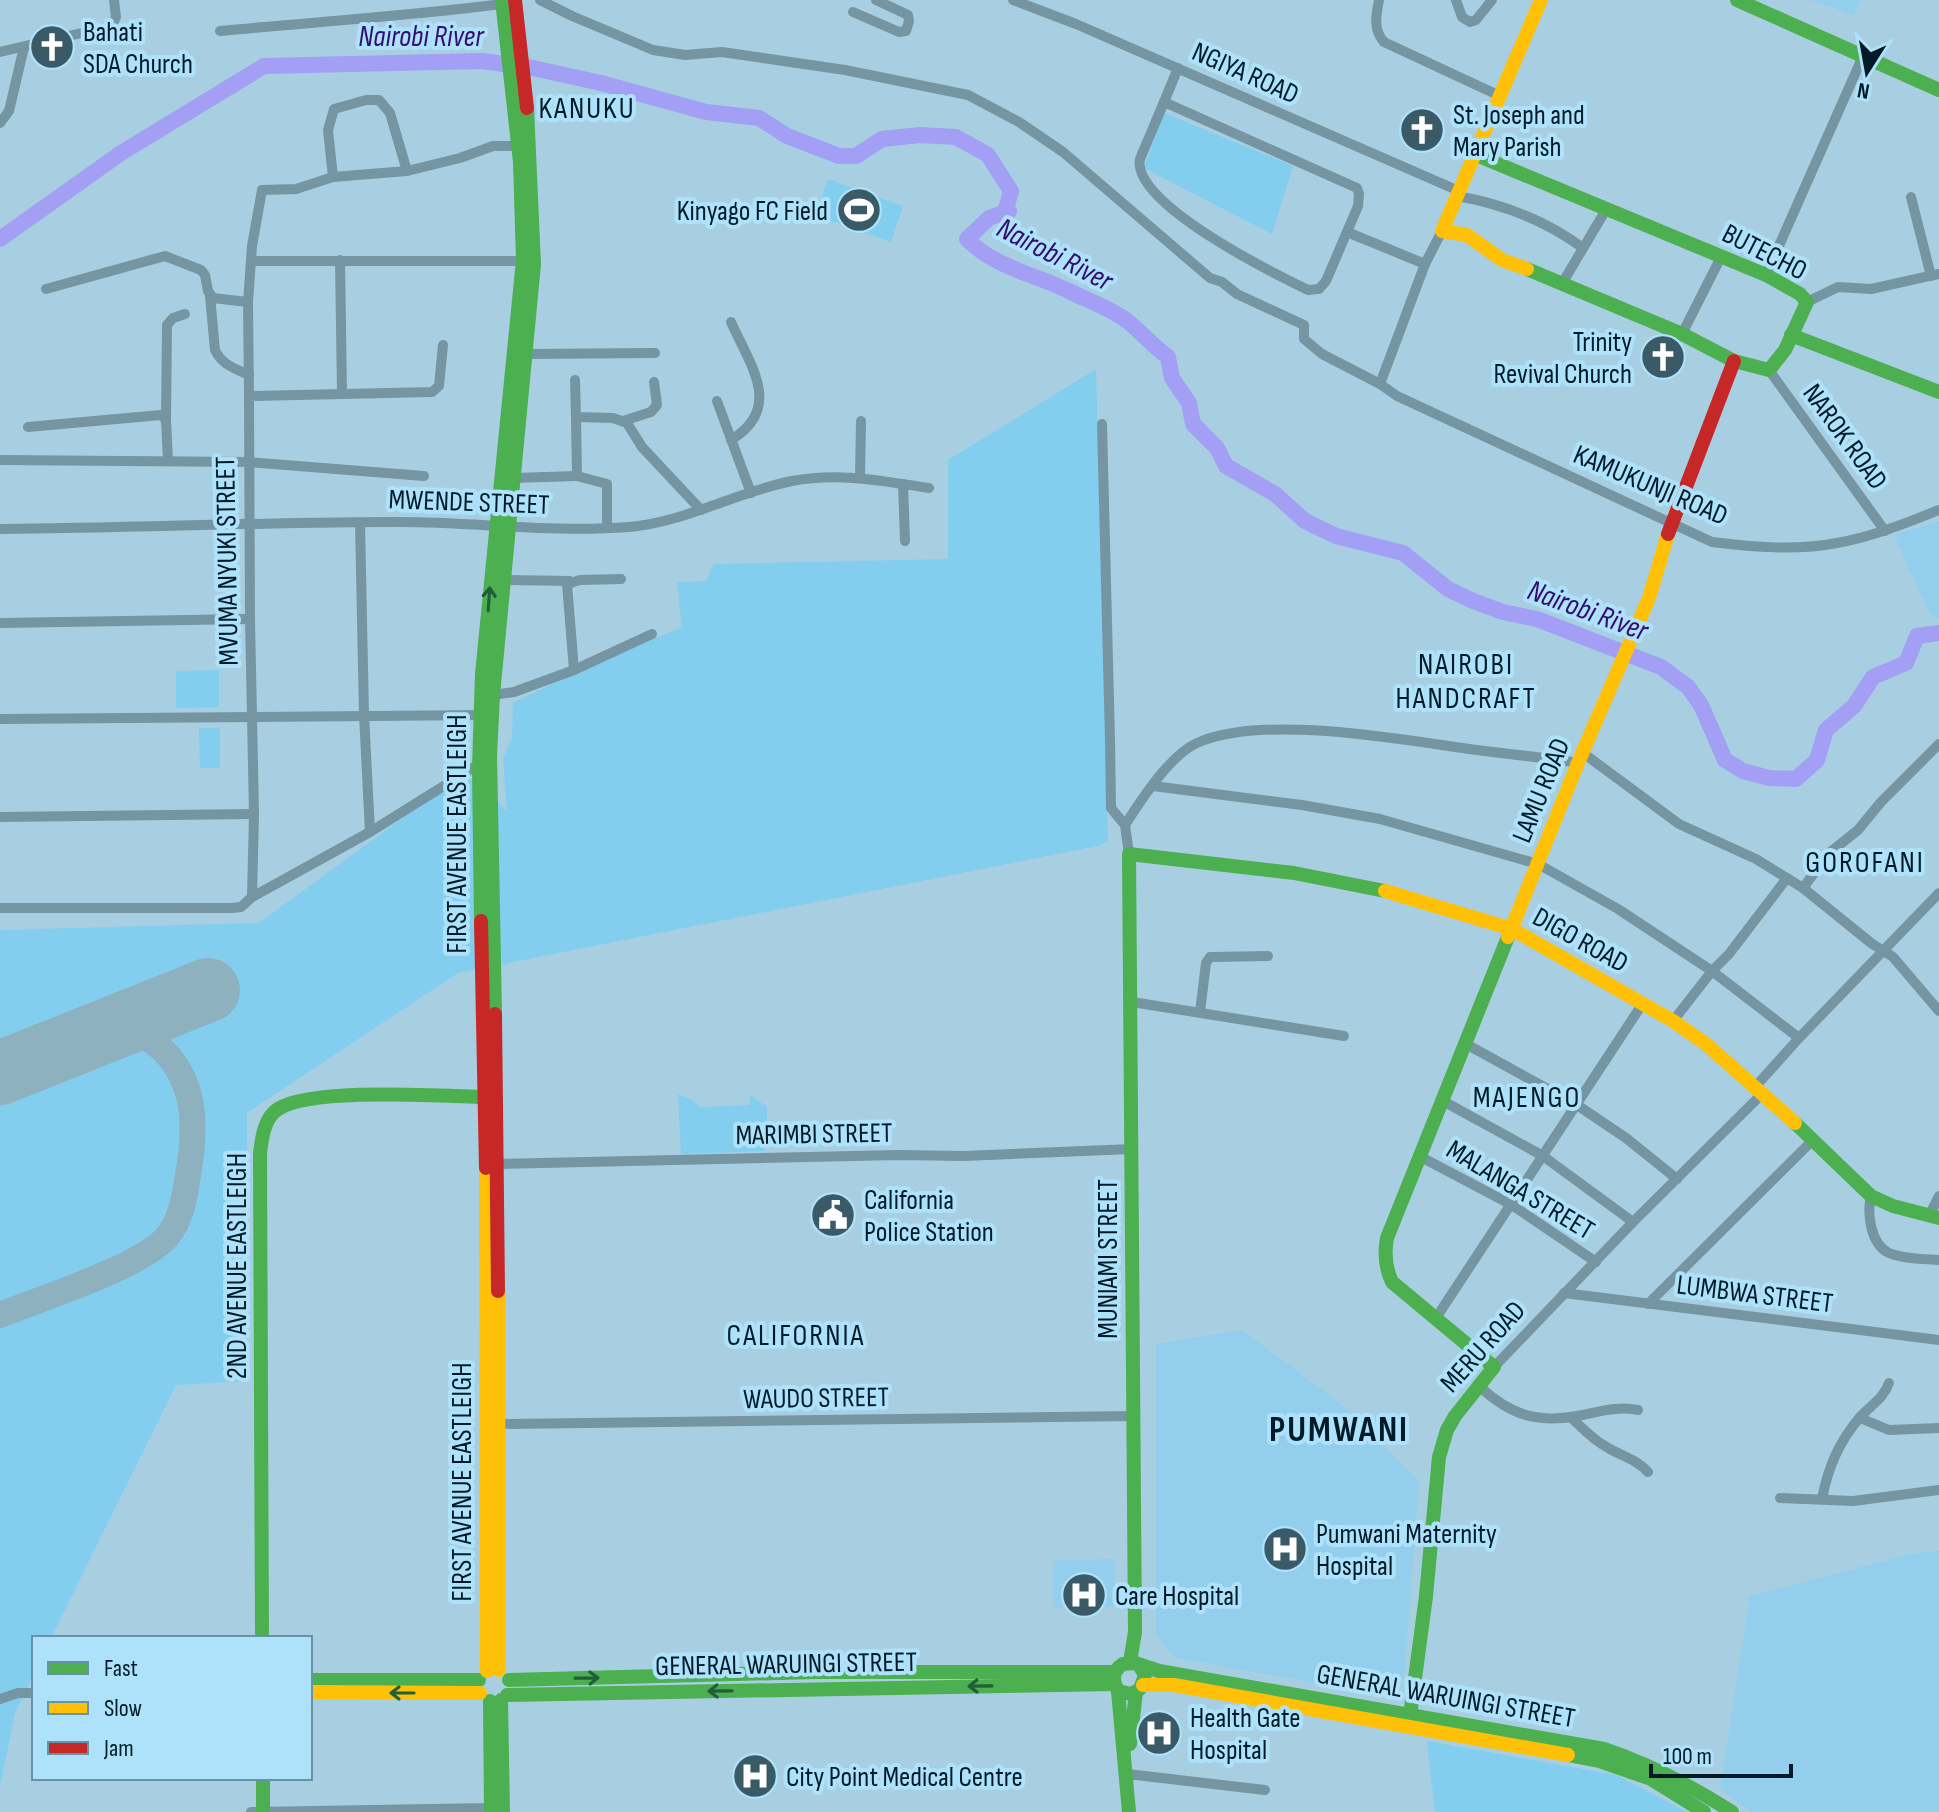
<svg xmlns="http://www.w3.org/2000/svg" width="1939" height="1812" viewBox="0 0 1939 1812" font-family="'Sofia Sans Condensed',sans-serif">
  <style>
    .built { fill: #93cfec }
    .green { fill: #83cdef }
    .lines { fill: none; stroke-linecap: round; stroke-linejoin: round }
    .river { stroke: #a29ff4; stroke-width: 16 }
    .taxiway { stroke: #8eb1c0; stroke-width: 26 }
    .runway { stroke: #8eb1c0; stroke-width: 64 }
    .street { stroke: #7695a3; stroke-width: 10 }
    .fast { stroke: #4caf50; stroke-width: 14 }
    .slow { stroke: #ffc107; stroke-width: 14 }
    .jam { stroke: #c62828; stroke-width: 14 }
    .oneway { stroke: #225e39 }
    .labels { text-anchor: middle; stroke-width: 8; stroke-linejoin: round; paint-order: stroke }
    .poi-label { font-size: 28px; fill: #001b27; stroke: #aee2fb; text-anchor: start }
    .street-label { font-size: 28px; fill: #001b27; stroke: #aee2fb }
    .water-label { font-size: 30px; font-style: italic; fill: #320d72; stroke: #aee2fb }
    .neighbourhood-label { font-size: 30px; letter-spacing: 2px; fill: #001b27; stroke: #aee2fb }
    .district-label { font-size: 36px; font-weight: bold; letter-spacing: 2px; fill: #001b27; stroke: #aee2fb }
  </style>
  <rect width="100%" height="100%" fill="#a8cfe1"/>
  <g class="built">
    <path d="M1810,0H1861L1854,15Z"/>
    <path d="M1939,521V619L1930,615L1894,535Z"/>
    <path d="M1242,1330L1340,1403L1419,1481L1404,1678L1381,1695L1175,1658L1156,1634V1344Z"/>
    <path d="M1939,1551V1812H1751L1720,1789L1750,1596L1914,1553Z"/>
    <path d="M1115,1559L1114,1607L1053,1608V1560Z"/>
  </g>
  <g class="green">
    <path d="M1164,113L1293,166L1272,234L1144,168Z"/>
    <path d="M828,179L903,206L891,242L815,215Z"/>
    <path d="M1096,369L1108,841L1098,846L458,973L247,1113L248,1381L176,1385L51,1638H34V1674L15,1713L0,1787V930L259,923L464,773L507,811L503,758L512,738L513,703L624,649L682,628L677,582L706,581L714,564L948,559V460Z"/>
    <path d="M219,670V707L176,708V671Z"/>
    <path d="M199,728H220V768H200Z"/>
    <path d="M678,1094L692,1100L700,1107L750,1105V1095L767,1107V1146L764,1151L681,1154Z"/>
    <path d="M1427,1741L1616,1775L1687,1812H1435Z"/>
  </g>
  <g class="lines">
    <path class="river" d="M0,239L121,153L264,66L482,61L533,68L601,83L706,112L759,118L787,136L839,156H856L882,139L920,135L956,137L988,155L1011,191L1006,209L1009,211L989,218L967,239C995,268 1035,274 1071,292C1089,301 1115,310 1131,324C1144,335 1154,347 1168,357L1172,378L1189,403L1193,424L1217,448L1226,466L1275,494L1305,521L1336,536L1403,553L1448,589L1473,601L1503,612L1537,619L1661,667L1688,687L1701,705L1725,760L1743,771L1769,778L1796,779L1817,760L1826,730L1854,706L1873,677L1906,663L1917,636L1939,633"/>
    <path class="taxiway" d="M0,1315C42,1298 138,1268 166,1238C180,1222 184,1201 187,1181C191,1159 194,1136 192,1114C188,1065 151,1022 100,1031"/>
    <path class="runway" d="M0,1073L208,990"/>
    <g class="street">
      <path d="M540,0L572,16L653,50L685,55L722,52L845,70L968,95L1019,122L1063,152L1210,278L1222,282L1237,294L1304,325V339L1322,354L1380,384L1397,396L1712,542C1753,547 1796,551 1837,543C1872,537 1906,523 1939,510"/>
      <path d="M1013,0L1076,24L1459,191"/>
      <path d="M1379,0C1376,15 1373,30 1384,42L1500,96"/>
      <path d="M1456,0L1462,17L1470,22L1476,20L1492,0"/>
      <path d="M853,12L899,32L906,31L909,21L908,15L876,0"/>
      <path d="M220,31C314,22 408,16 502,4"/>
      <path d="M0,52L112,26L116,17L114,0"/>
      <path d="M1164,102L1357,188L1359,194L1358,206L1326,281L1319,289L1308,290C1273,273 1131,203 1140,159Z"/>
      <path d="M1164,102L1178,68"/>
      <path d="M0,123L9,111L24,47"/>
      <path d="M333,177L328,130L334,109L366,100H379L390,113L407,171"/>
      <path d="M1457,196C1503,204 1545,220 1583,248"/>
      <path d="M1911,197L1931,276"/>
      <path d="M1347,232L1425,264"/>
      <path d="M340,260L342,393"/>
      <path d="M251,261H523"/>
      <path d="M1766,275L1863,56"/>
      <path d="M1563,282L1607,208"/>
      <path d="M46,289L165,256L201,270L205,275L208,291L213,298L248,302"/>
      <path d="M210,296L215,350C222,365 234,368 249,375"/>
      <path d="M1807,302L1838,287L1871,289L1939,274"/>
      <path d="M1682,334L1721,257"/>
      <path d="M527,354L655,353"/>
      <path d="M1769,370L1885,531"/>
      <path d="M575,380L576,417L613,418L627,423L642,447L701,510"/>
      <path d="M1380,384L1425,264L1442,231"/>
      <path d="M249,396L248,302L252,246L262,190L296,189L333,177L407,171L460,158L493,146H517"/>
      <path d="M717,401L751,493"/>
      <path d="M576,417L577,476L607,484V528"/>
      <path d="M166,420L167,325L173,318L185,314"/>
      <path d="M623,421L651,412L657,405L654,382"/>
      <path d="M1102,424L1110,740L1111,808L1125,825"/>
      <path d="M28,427L161,415L166,420L168,461"/>
      <path d="M731,440C784,408 750,365 731,322"/>
      <path d="M0,460L248,462L424,476"/>
      <path d="M514,478L577,476"/>
      <path d="M860,478L861,421"/>
      <path d="M903,484L905,541"/>
      <path d="M360,523L364,715L370,832"/>
      <path d="M0,529C133,528 266,522 399,522C476,522 552,533 629,527C686,522 736,492 792,481C839,472 883,481 929,488"/>
      <path d="M504,580L570,581"/>
      <path d="M0,623L250,619"/>
      <path d="M574,670L652,634"/>
      <path d="M493,695L514,692L574,670L567,584L580,580L621,579"/>
      <path d="M0,719L486,715"/>
      <path d="M1583,753L1679,824L1756,859L1803,888L1871,943L1893,957L1939,1011"/>
      <path d="M1153,786L1302,805L1380,819L1538,864L1618,909L1712,971L1799,1038"/>
      <path d="M0,817L254,814"/>
      <path d="M1129,854L1125,825C1141,800 1170,755 1197,743C1262,714 1398,739 1469,749C1506,754 1542,757 1578,763"/>
      <path d="M1803,888L1828,854L1858,830L1881,802L1939,744"/>
      <path d="M252,897L370,832L479,764"/>
      <path d="M0,908H232L241,907L252,897L254,814L250,619L249,396L432,392L439,386L443,345"/>
      <path d="M1132,1002L1344,1036"/>
      <path d="M1200,1012L1206,963L1210,957L1268,956"/>
      <path d="M1673,1021L1712,971L1729,954L1787,878"/>
      <path d="M1466,1044L1577,1105L1626,1138L1677,1179"/>
      <path d="M1756,1086L1799,1038L1939,893"/>
      <path d="M1443,1101L1543,1156L1633,1222"/>
      <path d="M1421,1157L1512,1205L1596,1262"/>
      <path d="M498,1164L899,1155L964,1156L1132,1149"/>
      <path d="M1871,1196C1867,1213 1870,1244 1889,1253C1903,1259 1924,1259 1939,1260"/>
      <path d="M1929,1216L1939,1196"/>
      <path d="M1564,1293L1939,1340"/>
      <path d="M1648,1304L1813,1140"/>
      <path d="M1436,1318L1643,1003"/>
      <path d="M1494,1367L1633,1222L1763,1093"/>
      <path d="M1479,1386C1511,1416 1539,1424 1582,1415C1602,1411 1618,1406 1638,1410"/>
      <path d="M1570,1417C1582,1427 1592,1439 1605,1446C1620,1456 1635,1458 1648,1472"/>
      <path d="M1860,1418L1889,1430L1939,1428"/>
      <path d="M499,1424L1133,1416"/>
      <path d="M1780,1498L1853,1501L1939,1490"/>
      <path d="M1822,1499C1828,1467 1839,1442 1860,1417C1871,1405 1884,1398 1889,1383"/>
      <path d="M0,1699L18,1693H34"/>
      <path d="M1127,1774L1265,1790"/>
      <path d="M251,1812L491,1808"/>
    </g>
    <g class="fast">
      <path d="M1737,0L1939,90"/>
      <path d="M1474,154L1766,275L1800,294L1807,302L1785,350L1769,370L1734,361L1682,334L1527,269"/>
      <path d="M1791,335L1939,392"/>
      <path d="M481,921L479,768L482,674L523,260L520,162L502,0"/>
      <path d="M495,1014L490,756L493,695L534,264L527,108"/>
      <path d="M1795,1123L1871,1196L1893,1206L1939,1218"/>
      <path d="M262,1638L260,1153C262,1138 264,1118 278,1109C312,1087 441,1096 485,1097"/>
      <path d="M1130,1662L1135,1632L1129,854L1294,873L1385,891"/>
      <path d="M1139,1665L1145,1675L1140,1689L1131,1694L1118,1691C1112,1680 1112,1671 1123,1664L1135,1663L1159,1671L1604,1749C1651,1765 1690,1785 1732,1812"/>
      <path d="M310,1680H479"/>
      <path d="M509,1680L815,1672H1114"/>
      <path d="M1118,1691L1129,1812"/>
      <path d="M507,1695L1114,1684"/>
      <path d="M501,1700L503,1812"/>
      <path d="M490,1701L491,1812"/>
      <path d="M1410,1716L1426,1596L1439,1457L1447,1430L1455,1416L1494,1367L1392,1282C1385,1267 1384,1254 1387,1238L1508,937"/>
      <path d="M1130,1744L1136,1692"/>
      <path d="M1568,1755L1599,1761L1651,1779L1704,1812"/>
      <path d="M263,1778V1812"/>
    </g>
    <g class="slow">
      <path d="M1527,269L1502,260L1467,235L1442,231L1541,0"/>
      <path d="M1385,891L1512,929L1673,1021L1706,1044L1795,1123"/>
      <path d="M1508,937L1578,763L1649,598L1668,534"/>
      <path d="M486,1168L487,1671"/>
      <path d="M498,1291L499,1670"/>
      <path d="M1143,1685H1174L1568,1755"/>
      <path d="M310,1692L480,1693"/>
    </g>
    <g class="jam">
      <path d="M515,0L527,108"/>
      <path d="M1668,534L1734,361"/>
      <path d="M481,921L486,1168"/>
      <path d="M495,1014L498,1291"/>
    </g>
  </g>
  <defs><path id="oneway-shaft" d="M-6 0H5M1.5-3L5.5 0L1.5 3" fill="none" stroke-width="1.6" stroke-linecap="round" stroke-linejoin="round" transform="scale(2)"/></defs>
  <g class="oneway">
    <use href="#oneway-shaft" transform="translate(489 599) rotate(-86)"/>
    <use href="#oneway-shaft" transform="translate(587 1678) rotate(-1)"/>
    <use href="#oneway-shaft" transform="translate(980 1686) rotate(179)"/>
    <use href="#oneway-shaft" transform="translate(720 1691) rotate(179)"/>
    <use href="#oneway-shaft" transform="translate(402 1693) rotate(-180)"/>
  </g>
  <defs>
    <g id="church-disc" transform="scale(2.3)"><circle r="9.5" fill="#3b5a68" stroke="#aee2fb"/><path d="M-1.2-6h2.4v3.5h3.3v2.4h-3.3V6h-2.4V-.1h-3.3v-2.4h3.3Z" fill="#fff"/></g>
    <g id="stadium-disc" transform="scale(2.3)"><circle r="9.5" fill="#3b5a68" stroke="#aee2fb"/><path d="M0-5a6.5 5 0 1 0 0 10a6.5 5 0 1 0 0-10ZM-3.5-1.8h7v3.6h-7Z" fill="#fff"/></g>
    <g id="civic-disc" transform="scale(2.3)"><circle r="9.5" fill="#3b5a68" stroke="#aee2fb"/><path d="M-.6-6.5H3V-4.5H.6V-3L4-1V1h2V6H-6V1h2V-1L-.6-3ZM-1.2 2.5V6h2.4V2.5Z" fill="#fff"/></g>
    <g id="hospital-disc" transform="scale(2.3)"><circle r="9.5" fill="#3b5a68" stroke="#aee2fb"/><path d="M-5-5h3v3.5h4V-5h3V5h-3V1.5h-4V5h-3Z" fill="#fff"/></g>
  </defs>
  <g fill-rule="evenodd">
    <use href="#church-disc" x="52" y="47"/>
    <use href="#church-disc" x="1422" y="130"/>
    <use href="#stadium-disc" x="859" y="210"/>
    <use href="#church-disc" x="1663" y="357"/>
    <use href="#civic-disc" x="833" y="1215"/>
    <use href="#hospital-disc" x="1285" y="1549"/>
    <use href="#hospital-disc" x="1084" y="1595"/>
    <use href="#hospital-disc" x="1159" y="1733"/>
    <use href="#hospital-disc" x="755" y="1776"/>
  </g>
  <g class="labels">
    <g class="poi-label">
      <text x="83" y="41">Bahati<tspan x="83" dy="32">SDA Church</tspan></text>
      <text x="1453" y="124">St. Joseph and<tspan x="1453" dy="32">Mary Parish</tspan></text>
      <text x="828" y="220" text-anchor="end">Kinyago FC Field</text>
      <text x="1632" y="351" text-anchor="end">Trinity<tspan x="1632" dy="32">Revival Church</tspan></text>
      <text x="864" y="1209">California<tspan x="864" dy="32">Police Station</tspan></text>
      <text x="1316" y="1543">Pumwani Maternity<tspan x="1316" dy="32">Hospital</tspan></text>
      <text x="1115" y="1605">Care Hospital</text>
      <text x="1190" y="1727">Health Gate<tspan x="1190" dy="32">Hospital</tspan></text>
      <text x="786" y="1786">City Point Medical Centre</text>
    </g>
    <g class="street-label">
      <text transform="translate(1246 72) rotate(24)" y="10">NGIYA ROAD</text>
      <text transform="translate(1765 251) rotate(27)" y="10">BUTECHO</text>
      <text transform="translate(1846 436) rotate(54)" y="10">NAROK ROAD</text>
      <text transform="translate(1651 484) rotate(23)" y="10">KAMUKUNJI ROAD</text>
      <text transform="translate(469 501) rotate(2)" y="10">MWENDE STREET</text>
      <text transform="translate(226 561) rotate(-91)" y="10">MVUMA NYUKI STREET</text>
      <text transform="translate(1540 790) rotate(-68)" y="10">LAMU ROAD</text>
      <text transform="translate(456 834) rotate(-90)" y="10">FIRST AVENUE EASTLEIGH</text>
      <text transform="translate(1581 939) rotate(29)" y="10">DIGO ROAD</text>
      <text transform="translate(814 1133) rotate(-1)" y="10">MARIMBI STREET</text>
      <text transform="translate(1521 1189) rotate(31)" y="10">MALANGA STREET</text>
      <text transform="translate(1107 1259) rotate(-90)" y="10">MUNIAMI STREET</text>
      <text transform="translate(236 1266) rotate(-90)" y="10">2ND AVENUE EASTLEIGH</text>
      <text transform="translate(1755 1293) rotate(7)" y="10">LUMBWA STREET</text>
      <text transform="translate(1482 1346) rotate(-48)" y="10">MERU ROAD</text>
      <text transform="translate(816 1397) rotate(-1)" y="10">WAUDO STREET</text>
      <text transform="translate(461 1482) rotate(-90)" y="10">FIRST AVENUE EASTLEIGH</text>
      <text transform="translate(786 1663) rotate(-1)" y="10">GENERAL WARUINGI STREET</text>
      <text transform="translate(1446 1695) rotate(10)" y="10">GENERAL WARUINGI STREET</text>
    </g>
    <g class="water-label">
      <text x="421" y="46">Nairobi River</text>
      <text transform="translate(1055 254) rotate(27)" y="10">Nairobi River</text>
      <text transform="translate(1588 610) rotate(20)" y="10">Nairobi River</text>
    </g>
    <g class="neighbourhood-label">
      <text x="587" y="118">KANUKU</text>
      <text x="1466" y="674">NAIROBI<tspan x="1466" dy="34">HANDCRAFT</tspan></text>
      <text x="1865" y="872">GOROFANI</text>
      <text x="1527" y="1107">MAJENGO</text>
      <text x="796" y="1345">CALIFORNIA</text>
    </g>
    <g class="district-label">
      <text x="1339" y="1441">PUMWANI</text>
    </g>
  </g>
  <rect x="32" y="1636" width="280" height="144" fill="#aee2fb" stroke="#6892a6" stroke-width="2"/>
  <rect x="48" y="1662" width="40" height="12" fill="#4caf50" stroke="#6892a6" stroke-width="2"/>
  <text x="104" y="1676" font-size="24" fill="#001b27">Fast</text>
  <rect x="48" y="1702" width="40" height="12" fill="#ffc107" stroke="#6892a6" stroke-width="2"/>
  <text x="104" y="1716" font-size="24" fill="#001b27">Slow</text>
  <rect x="48" y="1742" width="40" height="12" fill="#c62828" stroke="#6892a6" stroke-width="2"/>
  <text x="104" y="1756" font-size="24" fill="#001b27">Jam</text>
  <g transform="translate(1867 72) rotate(191)" stroke="#aee2fb" stroke-width="6" paint-order="stroke">
  <path d="M0-6L14 30L0 20L-14 30Z" fill="#001b27"/>
  <text y="-12" font-size="22" font-weight="bold" text-anchor="middle" fill="#001b27">N</text>
  </g>
  <path d="M1651 1764v12h140v-12" fill="none" stroke="#001b27" stroke-width="4"/>
  <text x="1663" y="1764" font-size="24" fill="#001b27" stroke="#aee2fb" stroke-width="6" paint-order="stroke">100 m</text>
</svg>
